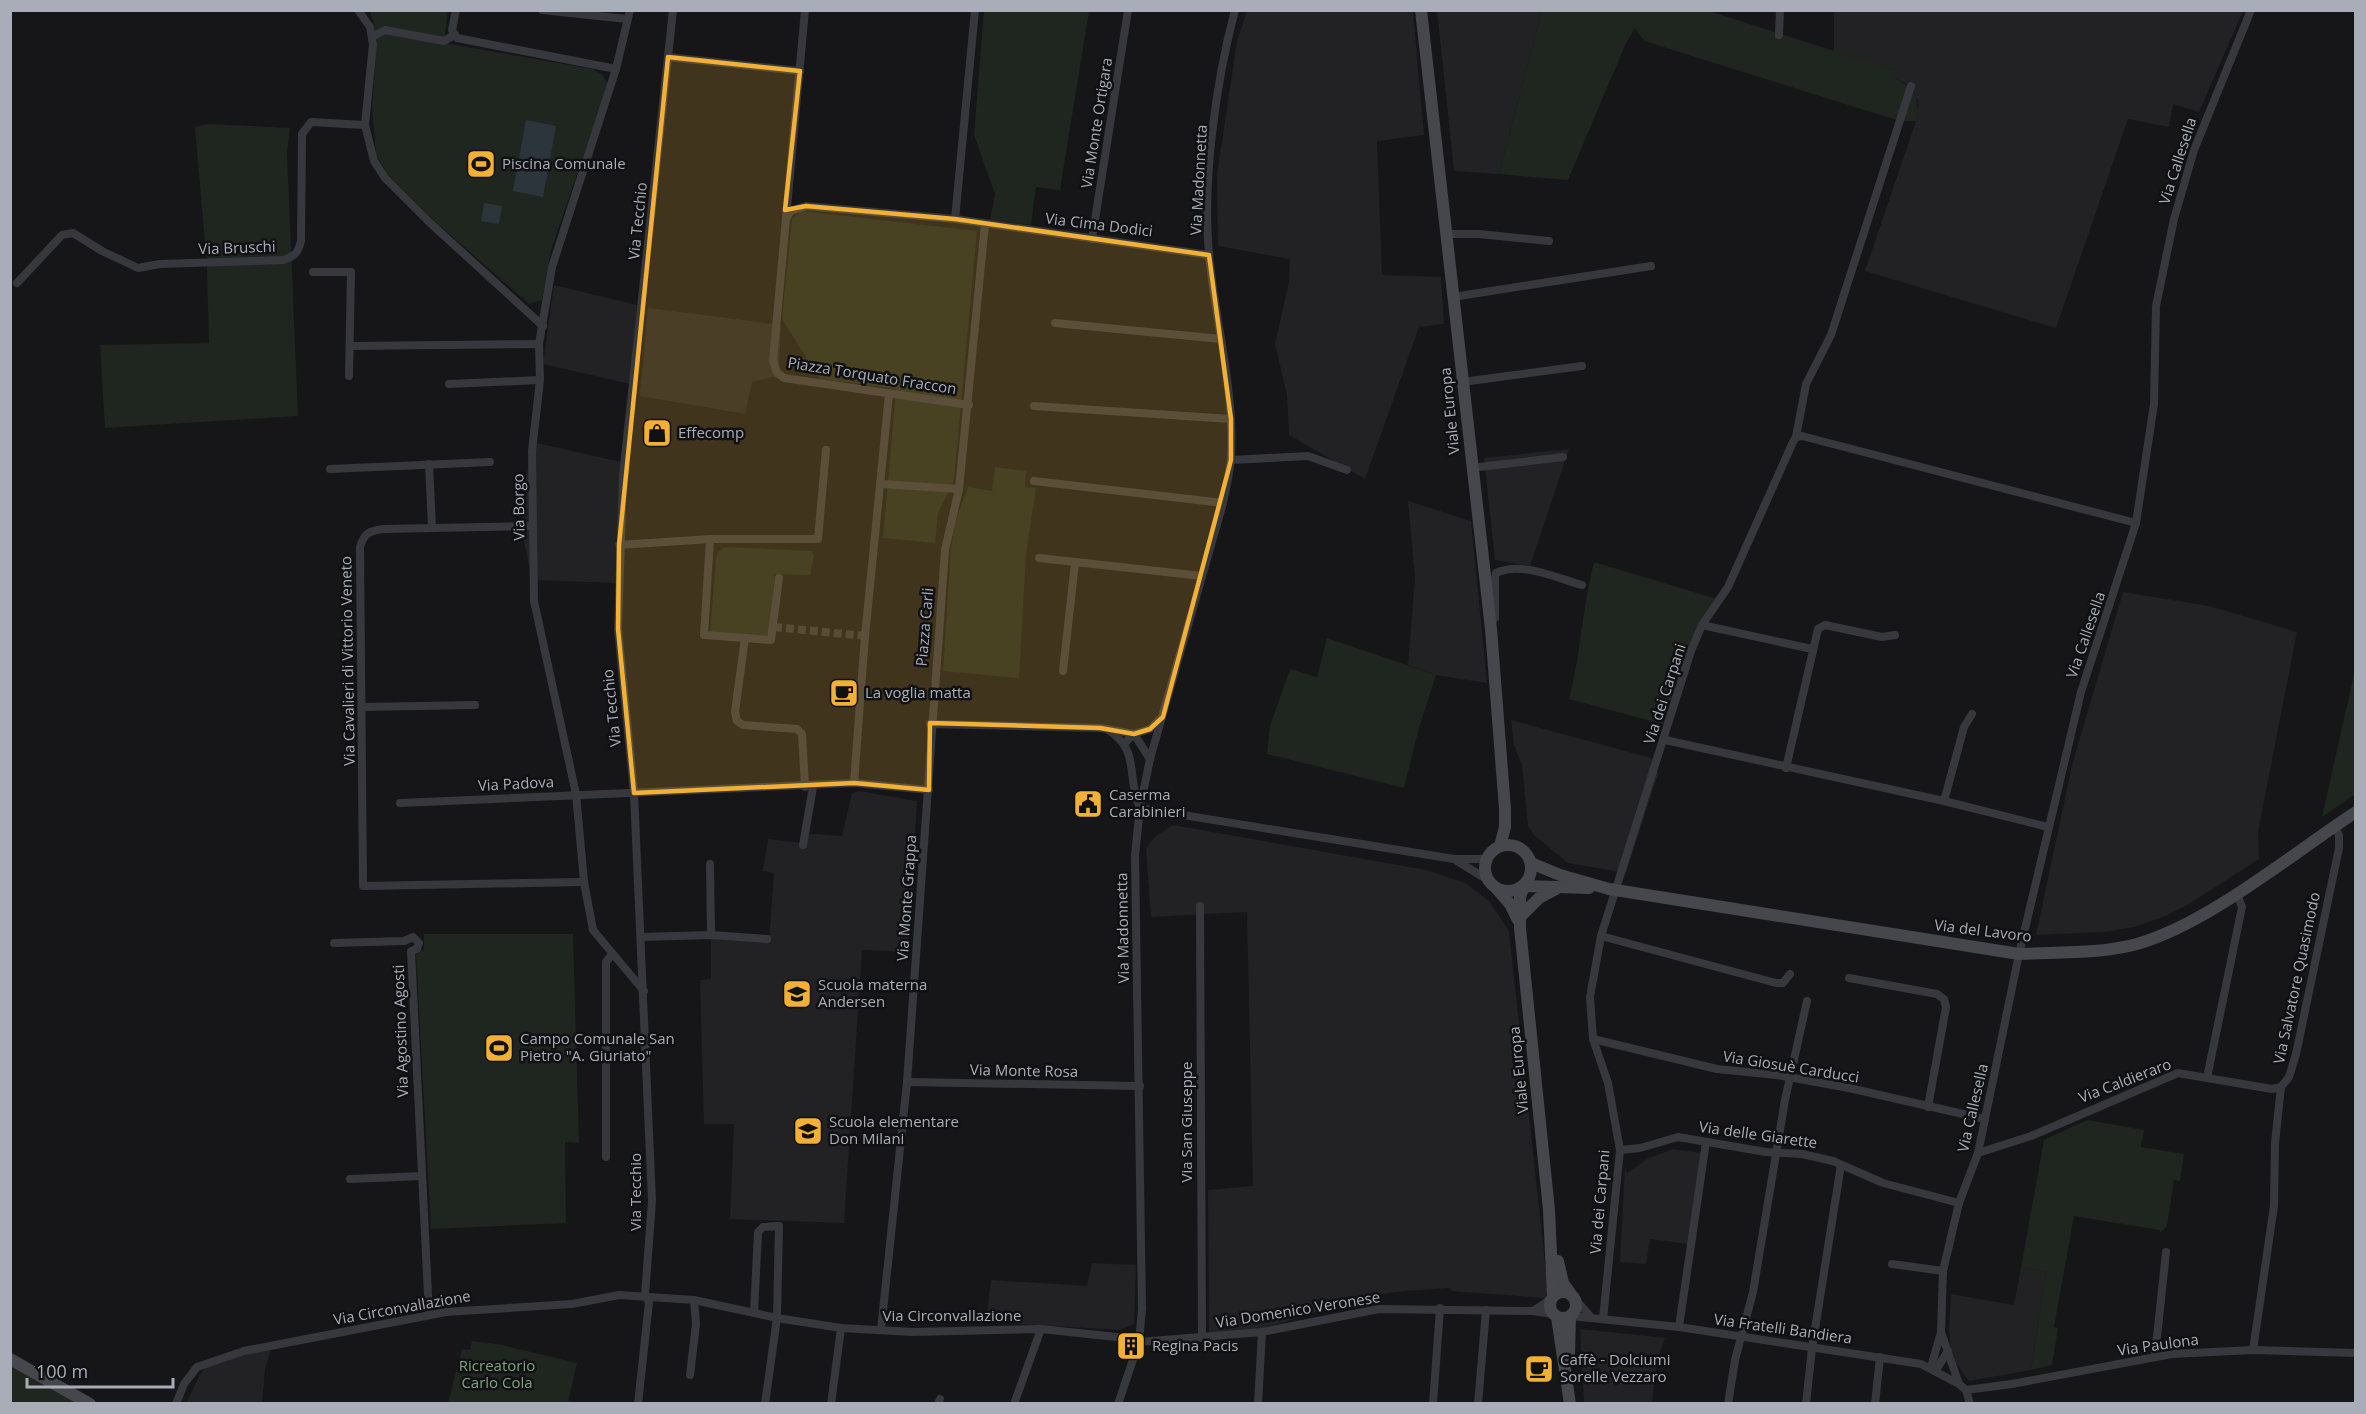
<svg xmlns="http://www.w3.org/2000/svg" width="2366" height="1414" viewBox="0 0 2366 1414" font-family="'Open Sans',sans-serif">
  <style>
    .built { fill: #222225 }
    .green { fill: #1e261f }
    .water { fill: #2c353c }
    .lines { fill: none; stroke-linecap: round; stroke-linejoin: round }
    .street-tunnel { stroke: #333438; stroke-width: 8; stroke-dasharray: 8 4; stroke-linecap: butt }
    .street { stroke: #37383d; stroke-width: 8 }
    .secondary { stroke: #45474d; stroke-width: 12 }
    .marked { fill: #f2b134; fill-opacity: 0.2; stroke: #f2b134; stroke-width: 4.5; stroke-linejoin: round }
    .labels { text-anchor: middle; stroke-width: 5; stroke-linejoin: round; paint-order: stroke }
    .street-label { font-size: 15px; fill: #a8adb8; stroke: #111113 }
    .poi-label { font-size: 15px; fill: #a8adb8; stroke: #111113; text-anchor: start }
    .park-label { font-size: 15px; fill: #7fa381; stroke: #111113 }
  </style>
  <rect width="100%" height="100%" fill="#161618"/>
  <g class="built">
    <path d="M1437,10L1542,11L1499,174L1454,171Z"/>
    <path d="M1247,11H1413L1424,135L1377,141L1382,275L1441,277L1444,324L1419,327L1365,479L1289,435L1287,395L1275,344L1289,282L1290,259L1218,246L1217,175L1237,41Z"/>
    <path d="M1834,11H2243L2199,112L2173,104L2169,127L2128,119L2056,328L1865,271L1916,121L1918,101L1911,86L1894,78V70L1834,53Z"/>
    <path d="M554,285L641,306L630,384L543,364Z"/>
    <path d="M648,308L781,325L779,367L785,374L752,382L745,414L640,396Z"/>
    <path d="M537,443L621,462L616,583L532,580L521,527L523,484Z"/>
    <path d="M1569,449L1530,566L1495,560L1484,458Z"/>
    <path d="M1408,501L1471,521L1487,683L1436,675L1408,665L1415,578Z"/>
    <path d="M2123,592L2209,606L2297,632L2258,832L2259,859L2189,904L2163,917L2134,927L2104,932L2036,935L2072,765Z"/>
    <path d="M1511,720L1655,759L1658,774L1626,873L1568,863L1534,835L1528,826L1522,765L1514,745Z"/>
    <path d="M859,791L917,801L908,952L862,950L844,1223L730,1219L734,1124H704L700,980L711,979V938L769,941L774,873L763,871L768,839L801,843L803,833L842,836L852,793Z"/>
    <path d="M1173,825L1426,870L1465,883L1489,901L1509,931L1548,1290L1545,1298L1451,1291L1450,1288L1404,1291L1367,1296L1261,1329L1209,1335L1208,1190L1253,1186L1247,912L1151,917L1146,848L1155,837Z"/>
    <path d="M1673,1149L1702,1153L1688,1244L1650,1239L1646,1264L1620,1262L1625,1166L1627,1173L1649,1158Z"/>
    <path d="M1092,1263L1136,1265L1134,1324L1120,1330L986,1322L991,1280L1087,1286Z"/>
    <path d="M2021,1267L2046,1272L2031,1370L1969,1381L1956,1363L1951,1347L1949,1331L1951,1294L2014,1305Z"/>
    <path d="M1580,1329L1665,1338L1657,1360L1652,1403L1584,1402Z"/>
    <path d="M273,1344L265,1369L262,1403L186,1404L200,1374L207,1366Z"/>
  </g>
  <g class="green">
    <path d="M370,11H448L444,43L593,69L603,75L608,85L551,250L542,300L529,304L428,215L388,175L376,154L372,108L377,38Z"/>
    <path d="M984,11H1089L1060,190L1036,187L1031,225L990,220L995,194L974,135Z"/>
    <path d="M1542,11H1709L1894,70V78C1917,90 1919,96 1916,121H1900L1644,41L1635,28L1626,43L1568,180L1499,174Z"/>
    <path d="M209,124L290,128L287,153L298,416L105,428L100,345L209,343L207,267L195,127Z"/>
    <path d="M802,211L977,231L954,481L938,513L935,543L883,538L896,389L820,379L782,319L792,219Z"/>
    <path d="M995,467L1026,471L1025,487L1036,488L1026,555L1019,678L943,671L951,548L955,523L968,487L992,491Z"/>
    <path d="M724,547L812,551L814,556L810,575L775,574L769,634L765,637L710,633L716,558L718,552Z"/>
    <path d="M1594,562L1717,599L1699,630L1666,725L1569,699C1581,654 1582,608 1594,562Z"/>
    <path d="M1327,638L1436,675L1418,731L1404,788L1267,754L1270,726L1290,669L1317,677Z"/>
    <path d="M2355,670V794L2322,817Z"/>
    <path d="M424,934H573L579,1143L565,1142L566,1223L431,1229L416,955L424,949Z"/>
    <path d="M2087,1120L2144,1130L2141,1147L2184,1154L2180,1181L2174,1180L2167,1226L2160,1233V1230L2074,1216L2054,1327L2058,1328L2052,1365L2031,1370L2046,1272L2021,1267L2044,1140Z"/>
    <path d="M472,1341L497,1344L577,1363L568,1403H448L462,1349L470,1350Z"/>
    <path d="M10,1365L81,1403H11Z"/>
  </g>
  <g class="water">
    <path d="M526,120L556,126L543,197L513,191Z"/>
    <path d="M484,203L502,206L499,224L481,221Z"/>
  </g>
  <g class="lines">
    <path class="street-tunnel" d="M774,627L865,636"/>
    <g class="street">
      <path d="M358,10L370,27L373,44L365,125L374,161L385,178L428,221L543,326"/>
      <path d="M456,10L452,30L457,38L616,69"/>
      <path d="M542,10L627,19"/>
      <path d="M630,10L616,69L552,267L539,344L540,380L532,451L534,601L576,794L584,882L593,930L644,991"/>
      <path d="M805,10L773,361L777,373L784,378L969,405"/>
      <path d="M1779,35L1780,10"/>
      <path d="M372,37L385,30L444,41L454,35"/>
      <path d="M668,57L800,71"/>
      <path d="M786,219L791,211L806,206L955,219L1209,255"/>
      <path d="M955,219L975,10"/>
      <path d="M1447,234H1479L1549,241"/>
      <path d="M1092,239L1128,10"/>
      <path d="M313,272H351L349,376"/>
      <path d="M17,283L62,235L73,233L102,251L138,268L160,264L283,260C295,256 298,253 301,241L302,134L311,122L365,125"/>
      <path d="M1453,297L1651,266"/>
      <path d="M1055,323L1221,339"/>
      <path d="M350,346L539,344"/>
      <path d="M1462,382L1582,366"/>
      <path d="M449,384L540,380"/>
      <path d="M1034,406L1231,419"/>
      <path d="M1796,437L1806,384L1831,335L1911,86"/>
      <path d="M1231,460L1308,456L1347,470"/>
      <path d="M429,464L432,527"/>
      <path d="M1471,468L1563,457"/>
      <path d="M330,469L490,462"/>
      <path d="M1034,481L1223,503"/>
      <path d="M881,484L959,489"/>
      <path d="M533,526L383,529C369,531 364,533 360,547L363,886L584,882"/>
      <path d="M710,539L704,635L745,638L735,712L737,721L743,725L797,729L802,734L805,787"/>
      <path d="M619,545L710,539H818L826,450"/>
      <path d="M1039,558L1202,576"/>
      <path d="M1495,618V577L1496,573C1522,561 1556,578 1582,585"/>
      <path d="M1702,625L1812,649"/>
      <path d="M745,638L771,640L779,578"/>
      <path d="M1063,671L1075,563"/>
      <path d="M363,707L475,705"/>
      <path d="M930,724L1100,728L1134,734L1150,729L1161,718"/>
      <path d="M1107,729C1142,752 1125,774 1140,808L1454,859H1486"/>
      <path d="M1665,740L1944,801L2048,827"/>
      <path d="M1125,743L1134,734L1150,759"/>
      <path d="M1786,768L1818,629L1825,625L1882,637L1895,635"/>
      <path d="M854,783L865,636L889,394"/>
      <path d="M1944,801L1964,727L1972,714"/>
      <path d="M400,803L854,783L929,790"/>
      <path d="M803,845L813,787"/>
      <path d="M1457,861L1488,880"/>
      <path d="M710,864L711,935"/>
      <path d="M1200,906L1202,1338"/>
      <path d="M1601,936L1776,983H1783L1790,974"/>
      <path d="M641,937L711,935L767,939"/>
      <path d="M334,943L404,941L413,937L419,943L417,949L411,951L429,1315"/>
      <path d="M1849,978L1937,994L1944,999L1946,1007L1928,1107"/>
      <path d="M1593,1039L1717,1069L1777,1075L1849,1088L1985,1119"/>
      <path d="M2207,1078L2272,1089L2281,1087"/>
      <path d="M907,1082L1140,1086"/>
      <path d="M1620,1150L1640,1148L1678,1137L1766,1152L1802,1154L1833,1161L1883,1183L1959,1203"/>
      <path d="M1978,1153L2031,1136L2178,1073L2207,1078L2242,907L2237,894"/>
      <path d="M606,1157V962L612,954"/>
      <path d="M350,1179L422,1176"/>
      <path d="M1892,1264L1943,1271"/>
      <path d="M1577,1301L1590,1316"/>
      <path d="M1533,1311L1551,1299"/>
      <path d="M754,1313L758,1232L763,1227L779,1226L777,1318L765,1404"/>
      <path d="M1571,1316L1679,1327L1921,1364L1959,1384L1966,1390L1970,1404"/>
      <path d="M1603,1319L1620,1150L1608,1083L1593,1039L1590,997L1601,936L1691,651L1702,625L1728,587L1793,442L1796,437L1802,436L2136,523"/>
      <path d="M1679,1327L1706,1142"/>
      <path d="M881,1330L907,1082L945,550L959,489L985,224"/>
      <path d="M2253,1350L2274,1206L2275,1143L2281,1087L2289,1077L2296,1054L2339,848V835L2334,826"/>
      <path d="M2155,1356L2166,1252"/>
      <path d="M1931,1367L1941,1332"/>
      <path d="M1936,1370L1948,1351"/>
      <path d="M690,1375L696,1324L694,1300"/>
      <path d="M1959,1384L1941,1332L1943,1271L1959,1203L1978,1153L2019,954L2081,692L2136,523L2154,404L2156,306L2174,219L2194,150L2251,10"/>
      <path d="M1966,1390L2012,1384L2172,1354L2253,1350L2356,1353"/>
      <path d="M176,1404L184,1384L197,1367L244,1351L446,1312L572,1304L619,1295L694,1300L777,1318L841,1328L913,1332L1041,1329L1126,1338L1139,1342L1262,1332L1379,1309L1533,1311L1553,1314"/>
      <path d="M638,1404L649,1302L645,1295L652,1201L634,793L618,629L623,476L673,10"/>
      <path d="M831,1404L841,1328"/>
      <path d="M938,1404L940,1399"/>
      <path d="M1014,1404L1041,1329"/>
      <path d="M1118,1404L1139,1342L1142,1309L1135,855L1140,808L1150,759L1223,503C1226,488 1230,473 1231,458C1235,390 1215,322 1209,254C1202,181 1216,82 1235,10"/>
      <path d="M1258,1404L1262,1332"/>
      <path d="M1433,1404L1440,1308"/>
      <path d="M1478,1404L1486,1310"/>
      <path d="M1728,1404L1735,1360L1753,1292L1785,1100L1807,1001"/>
      <path d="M1806,1404L1812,1348L1841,1165"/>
      <path d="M1875,1404L1880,1357"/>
    </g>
    <g class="secondary">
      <path d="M1421,10L1491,629L1505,809V827L1500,846"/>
      <circle cx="1508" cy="868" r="23"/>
      <path d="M1531,863L1560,875L1609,889L2019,954C2057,952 2101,954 2137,944C2208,924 2293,853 2356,812"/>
      <path d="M1497,889L1510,904L1518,920"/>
      <path d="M1520,917L1539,898L1556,889"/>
      <path d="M1558,1261L1563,1283L1570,1293"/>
      <circle cx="1563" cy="1305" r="13"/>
      <path d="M1553,1296L1549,1210L1520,928V897L1524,886L1589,888"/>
      <path d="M1557,1317L1570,1404"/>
      <path d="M1569,1354L1570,1316"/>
      <path d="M10,1359L90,1404"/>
    </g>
  </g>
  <path class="marked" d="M668,57L800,71L785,210L806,206L955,219L1209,255L1231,419V460L1163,717L1150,729L1134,734L1100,728L930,723L929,790L854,783L634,793L618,629L619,545Z"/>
  <defs>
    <g id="stadium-square" transform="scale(1.5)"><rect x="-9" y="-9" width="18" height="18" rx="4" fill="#f2b134" stroke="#111113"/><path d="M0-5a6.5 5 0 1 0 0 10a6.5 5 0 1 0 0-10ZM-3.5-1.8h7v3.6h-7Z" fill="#111"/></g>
    <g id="shop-square" transform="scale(1.5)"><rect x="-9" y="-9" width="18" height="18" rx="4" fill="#f2b134" stroke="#111113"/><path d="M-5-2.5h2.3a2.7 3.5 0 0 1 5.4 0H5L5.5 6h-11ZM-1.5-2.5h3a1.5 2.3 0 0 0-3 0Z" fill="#111"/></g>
    <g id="cafe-square" transform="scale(1.5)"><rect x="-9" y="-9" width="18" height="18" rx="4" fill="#f2b134" stroke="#111113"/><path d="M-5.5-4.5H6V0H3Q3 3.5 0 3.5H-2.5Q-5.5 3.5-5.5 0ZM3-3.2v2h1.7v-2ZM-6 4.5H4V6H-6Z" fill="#111"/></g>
    <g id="civic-square" transform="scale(1.5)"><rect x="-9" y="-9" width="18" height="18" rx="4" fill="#f2b134" stroke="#111113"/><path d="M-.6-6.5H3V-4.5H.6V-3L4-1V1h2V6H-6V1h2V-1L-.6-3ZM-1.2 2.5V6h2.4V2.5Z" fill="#111"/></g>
    <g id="school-square" transform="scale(1.5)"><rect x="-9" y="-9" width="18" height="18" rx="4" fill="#f2b134" stroke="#111113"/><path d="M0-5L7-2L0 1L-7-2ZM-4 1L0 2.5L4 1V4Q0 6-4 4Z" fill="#111"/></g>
    <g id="building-square" transform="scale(1.5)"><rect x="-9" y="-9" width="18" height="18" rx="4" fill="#f2b134" stroke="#111113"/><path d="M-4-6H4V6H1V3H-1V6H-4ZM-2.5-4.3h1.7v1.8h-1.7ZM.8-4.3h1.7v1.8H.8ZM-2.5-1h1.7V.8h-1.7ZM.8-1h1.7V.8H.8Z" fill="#111"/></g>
  </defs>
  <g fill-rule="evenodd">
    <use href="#stadium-square" x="481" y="164"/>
    <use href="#shop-square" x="657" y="433"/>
    <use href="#cafe-square" x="844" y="693"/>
    <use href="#civic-square" x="1088" y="804"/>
    <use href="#school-square" x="797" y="994"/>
    <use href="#stadium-square" x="499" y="1048"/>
    <use href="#school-square" x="808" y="1131"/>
    <use href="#building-square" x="1131" y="1346"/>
    <use href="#cafe-square" x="1539" y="1369"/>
  </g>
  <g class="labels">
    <g class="street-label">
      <text transform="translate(1097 123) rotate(-81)" y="5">Via Monte Ortigara</text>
      <text transform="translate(2178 161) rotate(-72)" y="5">Via Callesella</text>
      <text transform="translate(1199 180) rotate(-87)" y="5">Via Madonnetta</text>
      <text transform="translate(638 221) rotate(-84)" y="5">Via Tecchio</text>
      <text transform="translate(1099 225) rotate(7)" y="5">Via Cima Dodici</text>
      <text transform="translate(237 248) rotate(-2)" y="5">Via Bruschi</text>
      <text transform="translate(872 376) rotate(9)" y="5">Piazza Torquato Fraccon</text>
      <text transform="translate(1450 411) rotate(-96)" y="5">Viale Europa</text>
      <text transform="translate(519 507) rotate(-91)" y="5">Via Borgo</text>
      <text transform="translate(925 627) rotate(-85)" y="5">Piazza Carli</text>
      <text transform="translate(2086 635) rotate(-71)" y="5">Via Callesella</text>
      <text transform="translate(348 661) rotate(-91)" y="5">Via Cavalieri di Vittorio Veneto</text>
      <text transform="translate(1665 694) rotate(-72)" y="5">Via dei Carpani</text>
      <text transform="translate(612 708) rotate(-96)" y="5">Via Tecchio</text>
      <text transform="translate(516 784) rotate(-3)" y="5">Via Padova</text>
      <text transform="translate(907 898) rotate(-86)" y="5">Via Monte Grappa</text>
      <text transform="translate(1123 928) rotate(-91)" y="5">Via Madonnetta</text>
      <text transform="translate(1983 931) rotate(7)" y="5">Via del Lavoro</text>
      <text transform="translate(2297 978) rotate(-78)" y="5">Via Salvatore Quasimodo</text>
      <text transform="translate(401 1031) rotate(-92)" y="5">Via Agostino Agosti</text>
      <text transform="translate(1791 1067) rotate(9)" y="5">Via Giosuè Carducci</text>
      <text transform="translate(1519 1070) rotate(-96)" y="5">Viale Europa</text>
      <text transform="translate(1024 1071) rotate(1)" y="5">Via Monte Rosa</text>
      <text transform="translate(2125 1081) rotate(-21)" y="5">Via Caldieraro</text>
      <text transform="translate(1973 1108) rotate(-77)" y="5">Via Callesella</text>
      <text transform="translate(1187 1122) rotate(-90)" y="5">Via San Giuseppe</text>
      <text transform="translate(1758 1135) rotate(8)" y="5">Via delle Giarette</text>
      <text transform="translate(636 1192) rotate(-90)" y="5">Via Tecchio</text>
      <text transform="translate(1600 1202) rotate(-85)" y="5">Via dei Carpani</text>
      <text transform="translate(402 1308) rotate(-10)" y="5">Via Circonvallazione</text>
      <text transform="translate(1298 1310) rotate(-9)" y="5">Via Domenico Veronese</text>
      <text x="952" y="1321">Via Circonvallazione</text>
      <text transform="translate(1783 1329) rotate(8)" y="5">Via Fratelli Bandiera</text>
      <text transform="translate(2158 1345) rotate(-8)" y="5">Via Paulona</text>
    </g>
    <g class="poi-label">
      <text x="502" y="169">Piscina Comunale</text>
      <text x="678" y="438">Effecomp</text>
      <text x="865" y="698">La voglia matta</text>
      <text x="1109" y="800">Caserma<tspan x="1109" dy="17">Carabinieri</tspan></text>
      <text x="818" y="990">Scuola materna<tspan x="818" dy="17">Andersen</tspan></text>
      <text x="520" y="1044">Campo Comunale San<tspan x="520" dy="17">Pietro "A. Giuriato"</tspan></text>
      <text x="829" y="1127">Scuola elementare<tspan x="829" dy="17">Don Milani</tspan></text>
      <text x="1152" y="1351">Regina Pacis</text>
      <text x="1560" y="1365">Caffè - Dolciumi<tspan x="1560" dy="17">Sorelle Vezzaro</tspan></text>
    </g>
    <g class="park-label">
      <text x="497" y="1371">Ricreatorio<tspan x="497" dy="17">Carlo Cola</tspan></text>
    </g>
  </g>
  <rect width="2366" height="1414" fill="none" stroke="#a8adb8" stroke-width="24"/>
  <path d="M27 1378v9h146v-9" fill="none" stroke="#a8adb8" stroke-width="3"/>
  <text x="36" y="1378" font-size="18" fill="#a8adb8" stroke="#111113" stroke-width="4.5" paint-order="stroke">100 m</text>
</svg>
